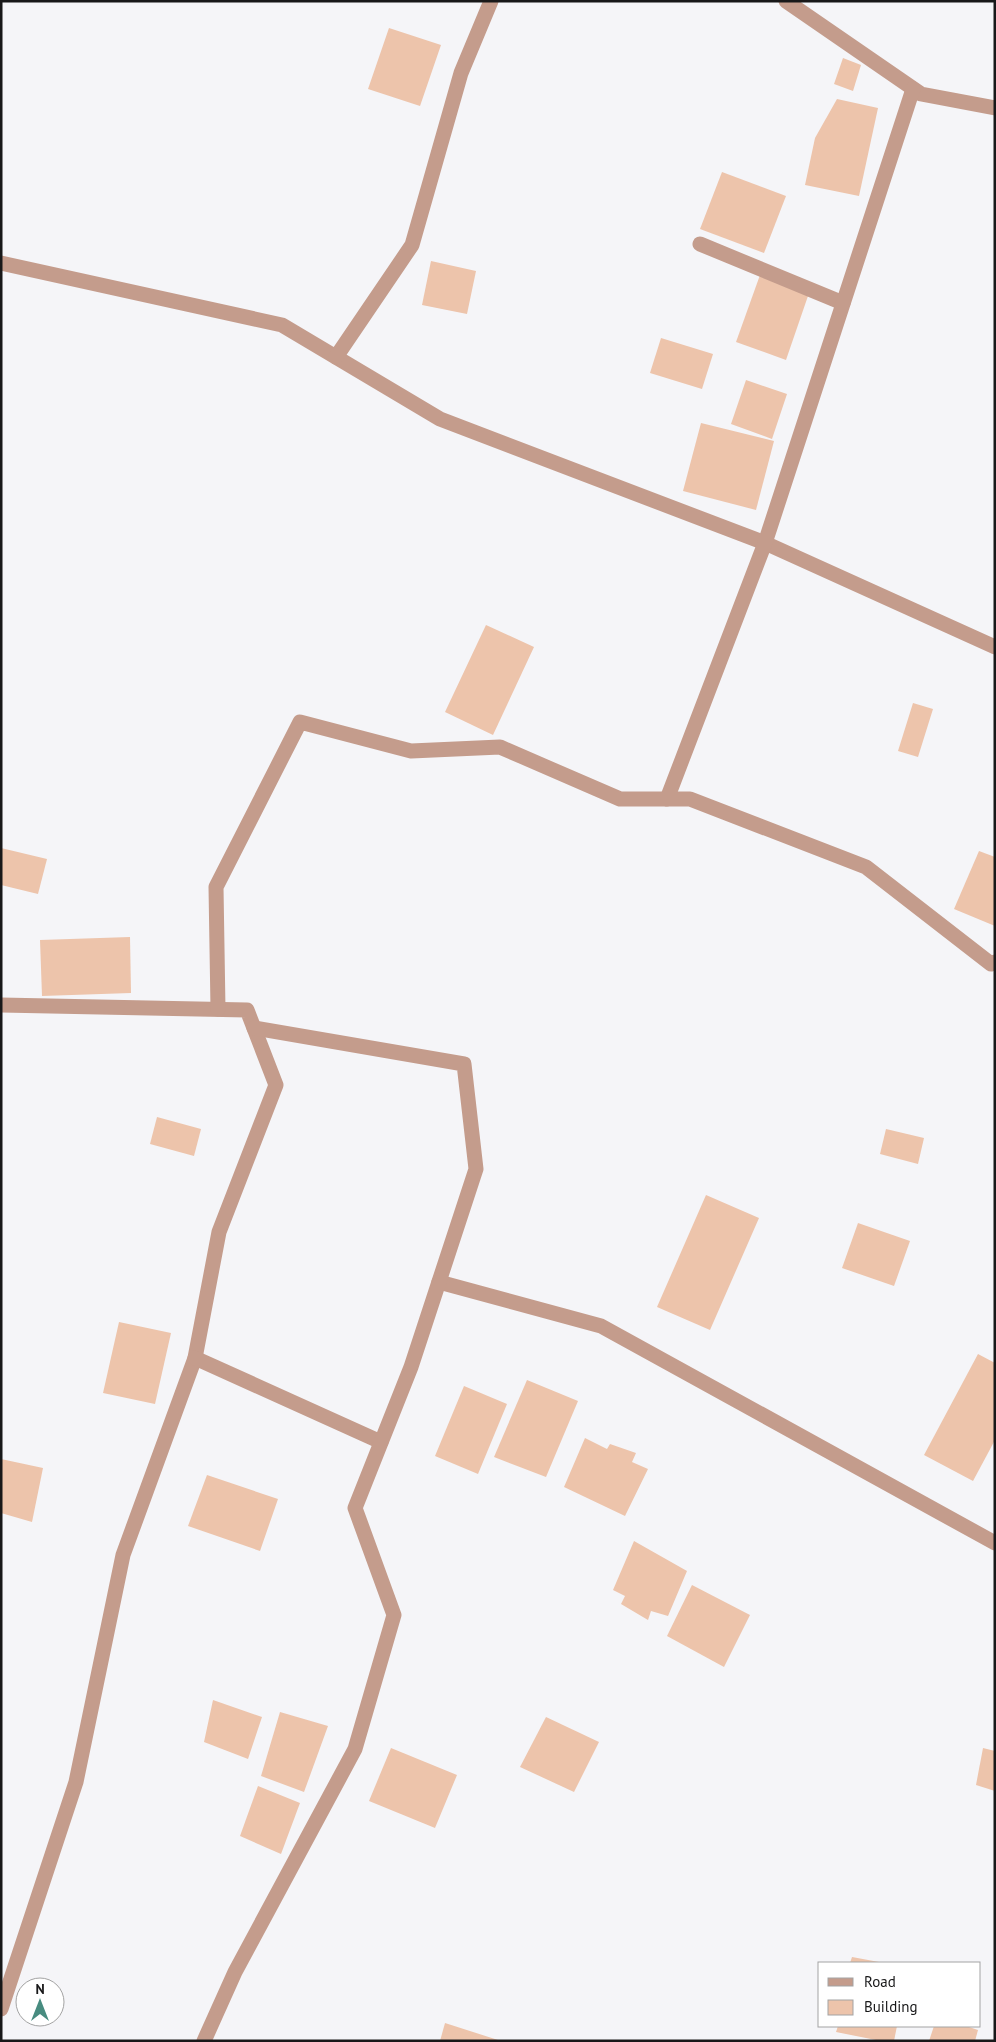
<svg xmlns="http://www.w3.org/2000/svg" width="996" height="2042" viewBox="0 0 996 2042" font-family="'PT Sans',sans-serif">
  <style>
    .building { fill: #edc4ab }
    .lines { fill: none; stroke-linecap: round; stroke-linejoin: round }
    .minor { stroke: #c49c8c; stroke-width: 15 }
  </style>
  <rect width="100%" height="100%" fill="#f5f5f8"/>
  <g class="building">
    <path d="M389,28L441,45L420,106L368,89Z"/>
    <path d="M843,58L861,65L853,91L834,84Z"/>
    <path d="M837,99L878,108L859,196L805,185L815,138Z"/>
    <path d="M722,172L786,196L764,253L700,229Z"/>
    <path d="M431,261L476,271L467,314L422,305Z"/>
    <path d="M760,275L809,293L786,360L736,342Z"/>
    <path d="M661,338L713,354L702,389L650,373Z"/>
    <path d="M746,380L787,394L772,439L731,424Z"/>
    <path d="M701,423L774,441L756,510L683,491Z"/>
    <path d="M486,625L534,647L493,735L445,712Z"/>
    <path d="M913,703L933,709L918,757L898,751Z"/>
    <path d="M1,848L47,859L38,894L1,885Z"/>
    <path d="M979,851L995,857V926L954,909Z"/>
    <path d="M130,937L131,993L42,996L40,940Z"/>
    <path d="M157,1117L201,1129L194,1156L150,1144Z"/>
    <path d="M886,1129L924,1138L918,1164L880,1154Z"/>
    <path d="M706,1195L759,1218L710,1330L657,1307Z"/>
    <path d="M858,1223L910,1241L894,1286L842,1268Z"/>
    <path d="M119,1322L171,1333L155,1404L103,1393Z"/>
    <path d="M978,1354L995,1363V1440L973,1481L924,1455Z"/>
    <path d="M527,1380L578,1401L546,1477L494,1457Z"/>
    <path d="M464,1386L507,1404L478,1474L435,1456Z"/>
    <path d="M585,1438L607,1449L610,1444L636,1453L632,1462L648,1469L625,1516L564,1487Z"/>
    <path d="M1,1459L43,1468L32,1522L1,1513Z"/>
    <path d="M207,1475L278,1499L260,1551L188,1526Z"/>
    <path d="M634,1541L687,1571L668,1616L651,1611L648,1620L621,1604L625,1596L613,1590Z"/>
    <path d="M692,1585L750,1615L724,1667L667,1636Z"/>
    <path d="M213,1700L262,1717L248,1759L204,1742Z"/>
    <path d="M280,1712L328,1726L304,1792L261,1776Z"/>
    <path d="M546,1717L599,1742L574,1792L520,1767Z"/>
    <path d="M391,1748L457,1775L435,1828L369,1801Z"/>
    <path d="M983,1748L995,1751V1791L976,1785Z"/>
    <path d="M258,1786L300,1803L281,1854L240,1836Z"/>
    <path d="M852,1957L879,1962V1963H850Z"/>
    <path d="M445,2023L498,2040V2041H440Z"/>
    <path d="M838,2026H897L894,2041H881L836,2032Z"/>
    <path d="M934,2026H966L978,2030L975,2041H929Z"/>
  </g>
  <g class="lines">
    <g class="minor">
      <path d="M786,1L921,94L995,108"/>
      <path d="M700,244L843,303"/>
      <path d="M1,263L282,325L440,419L765,543L995,647"/>
      <path d="M336,357L412,245L461,73L491,1"/>
      <path d="M667,799L765,543L913,89"/>
      <path d="M1,1005L247,1010L276,1085L219,1232L195,1358L123,1555L76,1782L1,2009"/>
      <path d="M218,1009L216,887L300,722L411,751L500,747L620,799H690L866,867L991,964L995,962"/>
      <path d="M439,1282L601,1326L995,1543"/>
      <path d="M195,1358L381,1442"/>
      <path d="M204,2041L235,1972L355,1749L394,1615L355,1508L411,1367L476,1169L464,1064L254,1028"/>
    </g>
  </g>
  <rect width="996" height="2042" fill="none" stroke="#181819" stroke-width="5"/>
  <rect x="818" y="1962" width="162" height="65" fill="#ffffff" stroke="#a3a3a3"/>
  <rect x="828" y="1978" width="25" height="8" fill="#c49c8c" stroke="#a3a3a3"/>
  <text x="864" y="1987" font-size="15" fill="#181819">Road</text>
  <rect x="828" y="2000" width="25" height="15" fill="#edc4ab" stroke="#a3a3a3"/>
  <text x="864" y="2012" font-size="15" fill="#181819">Building</text>
  <g transform="translate(40 2002)"><circle r="24" fill="#ffffff" stroke="#a3a3a3"/>
  <path d="M0-4L9 19L0 12L-9 19Z" fill="#488c80"/>
  <text y="-8" font-size="14" font-weight="bold" text-anchor="middle" fill="#181819">N</text>
  </g>
</svg>
